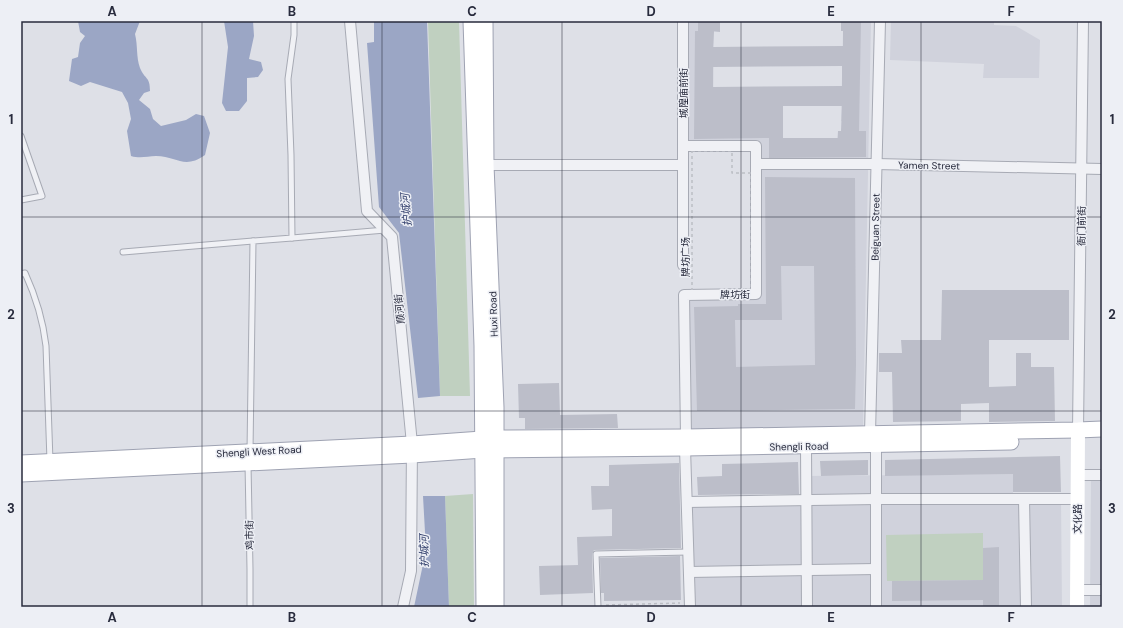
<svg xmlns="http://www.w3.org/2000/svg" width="1123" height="628" viewBox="0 0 1123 628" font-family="'DM Sans','Noto Sans SC',sans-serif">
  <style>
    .built { fill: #d0d2dc }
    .green { fill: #c0d0c0 }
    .water { fill: #9ba6c5 }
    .building { fill: #bcbec9; fill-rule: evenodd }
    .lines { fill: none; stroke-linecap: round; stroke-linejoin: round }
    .lane-casing { stroke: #a7aab4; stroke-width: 7 }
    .street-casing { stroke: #a7aab4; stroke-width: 12 }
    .primary-casing { stroke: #9ea2b2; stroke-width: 17 }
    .path { stroke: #bcbec5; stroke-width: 1.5; stroke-dasharray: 3 3; stroke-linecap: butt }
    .lane { stroke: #f0f1f5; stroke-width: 5 }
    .street { stroke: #f0f1f5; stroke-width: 10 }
    .secondary { stroke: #fff; stroke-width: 14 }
    .primary { stroke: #fff; stroke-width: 15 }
    .grid { fill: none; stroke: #282b3d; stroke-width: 1; stroke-opacity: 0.55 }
    .labels { text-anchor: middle; stroke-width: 3; stroke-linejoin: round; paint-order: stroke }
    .street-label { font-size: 10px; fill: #282b3d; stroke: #edeff5 }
    .water-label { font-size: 11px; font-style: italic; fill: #35426e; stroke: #edeff5 }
    .neatline { fill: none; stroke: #282b3d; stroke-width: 1.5 }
    .grid-label { font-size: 13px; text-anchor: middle; font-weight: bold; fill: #282b3d }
  </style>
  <rect width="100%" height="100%" fill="#dee0e7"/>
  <g class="built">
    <path d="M689,21H720V32H714L713,112L783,116V138H837L838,131H859V121H841L843,31H841V21H871L863,428L689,431L687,299H759L760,143H687Z"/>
    <path d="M891,21H994V25L1016,26L1040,40L1039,78H983L984,64L890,60Z"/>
    <path d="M1013,474V499H1061L1062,607H690L687,502L806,500V476Z"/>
    <path d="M1102,476V607H1090L1091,477Z"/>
  </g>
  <g class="green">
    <path d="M428,21H459L470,396H440Z"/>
    <path d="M473,494L474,607H449L445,496Z"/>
    <path d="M983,533V580L887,581L886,535Z"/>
  </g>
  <g class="water">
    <path d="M78,21H140L135,34C138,46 136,57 140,68C145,80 150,76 150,91L144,93L139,100L150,109L153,119L161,126L186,120L196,114L204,116L210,133L205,155C184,170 177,156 156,156C147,156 141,159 131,156L127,131L131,119L128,103L122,92L90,82L81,86L69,81L72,59L78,57L80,43L85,36L80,32Z"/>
    <path d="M224,21H253L254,36L249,59L261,62L263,70L258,77L247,78V101L239,111H226L222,103L228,47Z"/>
    <path d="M374,21H427L440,396L418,398L399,233L379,207L367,43L374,42Z"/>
    <path d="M423,496H445L449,607H414L426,550Z"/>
  </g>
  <g class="building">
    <path d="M698,21H720V32L714,31L713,47L843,46V31H841V21H861L859,131H866V157L769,158V138L694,139L695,31H698ZM842,66V86L713,87V67ZM783,106H842L841,131H838V138H783Z"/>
    <path d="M765,177L855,178L856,365L855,409L697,411L694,307L738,306V304H766ZM781,266H814L815,365L736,367L735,320H782Z"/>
    <path d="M942,290H1069V340H989V387L1016,386V353H1031V367H1054L1055,421L989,422V403L961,404V421L893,422L892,372H879V353H902L901,340H941Z"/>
    <path d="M559,383L560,415L617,414L618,428L525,429V418H519L518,384Z"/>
    <path d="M1060,456L1061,492H1013V474L885,476V460Z"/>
    <path d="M868,460V475L821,476L820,461Z"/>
    <path d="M798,462L799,494L698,495L697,477L722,476V464Z"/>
    <path d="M679,463L681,548L594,550L592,554L593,593L540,595L539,566L578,565L577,537L612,536V509L592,510L591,486H609V465Z"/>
    <path d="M999,547V607H983V600L892,601V581L983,580V548Z"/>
    <path d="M680,556L681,600L604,601V593H601L600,558Z"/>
  </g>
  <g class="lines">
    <g class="lane-casing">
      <g id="lane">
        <path d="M21,136L42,196L21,200"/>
        <path d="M292,238L385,230"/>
        <path d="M123,252L253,241"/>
        <path d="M21,274L25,273C36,297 43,320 46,346L50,461"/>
        <path d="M250,451L253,241L292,238L291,155L288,79L294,35V21"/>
        <path d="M248,464L250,569V607"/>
        <path d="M598,607L596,554L688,552"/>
      </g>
    </g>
    <g class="street-casing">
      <g id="street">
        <path d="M350,21L367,211L392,237L412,444L411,571L403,607"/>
        <path d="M683,21V265"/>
        <path d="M683,146H756V294L684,295L686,437"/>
        <path d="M756,164H876L1102,169"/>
        <path d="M486,165H683"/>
        <path d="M1078,430L1083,21"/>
        <path d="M870,434L880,21"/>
        <path d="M876,444V607"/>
        <path d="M806,446L807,607"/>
        <path d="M685,448L690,607"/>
        <path d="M1078,475H1102"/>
        <path d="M1024,499L1026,607"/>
        <path d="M687,502L876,499H1078"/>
        <path d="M689,572L876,569"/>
        <path d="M1077,590H1102"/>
      </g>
    </g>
    <g class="primary-casing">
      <g id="primary">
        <path d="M471,21L482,346L484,607"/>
        <path d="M485,21L486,165L496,407V607"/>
        <path d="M21,463L412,444L496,438L686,437L1078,430L1102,429"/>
        <path d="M21,474L412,455L483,450L685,448L1011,442"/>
      </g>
    </g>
    <g class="path">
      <path d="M692,151H732V173H751V291H692Z"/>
      <path d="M606,605L680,603"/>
      <path d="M653,607H663"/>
    </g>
    <use href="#lane" class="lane"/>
    <use href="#street" class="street"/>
    <path class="secondary" d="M1077,607L1078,430"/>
    <use href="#primary" class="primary"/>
  </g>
  <path class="grid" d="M202,21V607M382,21V607M562,21V607M741,21V607M921,21V607M21,217H1102M21,411H1102"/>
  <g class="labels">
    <g class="street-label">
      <text transform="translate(683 93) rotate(-90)" y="4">城隍庙前街</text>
      <text transform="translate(929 165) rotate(1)" y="4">Yamen Street</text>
      <text transform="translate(1081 226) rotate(-89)" y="4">衙门前街</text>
      <text transform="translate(875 227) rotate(-89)" y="4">Beiguan Street</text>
      <text transform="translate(685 257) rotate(-90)" y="4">牌坊广场</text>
      <text x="735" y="298">牌坊街</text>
      <text transform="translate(399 309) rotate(-96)" y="4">顺河街</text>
      <text transform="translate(493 314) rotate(-92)" y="4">Huxi Road</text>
      <text transform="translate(799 446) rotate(-1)" y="4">Shengli Road</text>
      <text transform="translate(259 451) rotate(-3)" y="4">Shengli West Road</text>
      <text transform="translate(1077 519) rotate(-90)" y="4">文化路</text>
      <text transform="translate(249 535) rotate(-91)" y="4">鸡市街</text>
    </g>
    <g class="water-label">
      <text transform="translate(406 210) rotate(-94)" y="4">护城河</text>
      <text transform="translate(424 551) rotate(-91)" y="4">护城河</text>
    </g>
  </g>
  <rect width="1123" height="628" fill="none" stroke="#edeff5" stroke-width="44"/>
  <rect x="22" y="22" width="1079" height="584" class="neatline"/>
  <g class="grid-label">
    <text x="112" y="16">A</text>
    <text x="292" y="16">B</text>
    <text x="472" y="16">C</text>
    <text x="651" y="16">D</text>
    <text x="831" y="16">E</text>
    <text x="1011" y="16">F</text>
    <text x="11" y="124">1</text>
    <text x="1112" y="124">1</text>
    <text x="11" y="319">2</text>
    <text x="1112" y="319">2</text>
    <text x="11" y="513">3</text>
    <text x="1112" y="513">3</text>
    <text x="112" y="622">A</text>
    <text x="292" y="622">B</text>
    <text x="472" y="622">C</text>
    <text x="651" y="622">D</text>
    <text x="831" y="622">E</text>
    <text x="1011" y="622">F</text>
  </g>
</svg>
